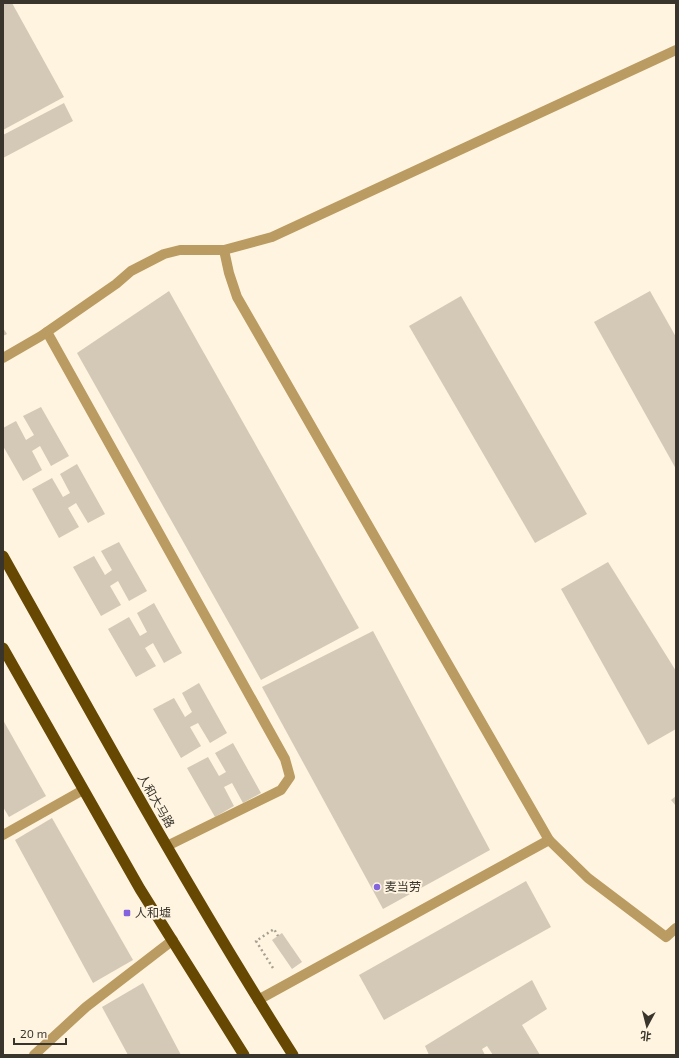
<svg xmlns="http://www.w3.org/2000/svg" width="679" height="1058" viewBox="0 0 679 1058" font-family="'Exo 2','Noto Sans SC',sans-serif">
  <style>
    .building { fill: #d4c9b6 }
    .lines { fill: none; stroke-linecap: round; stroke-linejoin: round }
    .path { stroke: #a7a091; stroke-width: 2.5; stroke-dasharray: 2 3; stroke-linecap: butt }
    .minor { stroke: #ba9b61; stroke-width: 10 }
    .tertiary { stroke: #ba9b61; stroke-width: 10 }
    .trunk { stroke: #664802; stroke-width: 11 }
    .poi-dot { fill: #8363de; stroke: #fff4e0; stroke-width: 1.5 }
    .labels { text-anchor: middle; stroke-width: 4; stroke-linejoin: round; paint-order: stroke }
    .street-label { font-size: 12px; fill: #39352d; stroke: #fff4e0 }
    .poi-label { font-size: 12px; fill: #39352d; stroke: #fff4e0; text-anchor: start }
  </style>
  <rect width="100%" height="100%" fill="#fff4e0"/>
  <g class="building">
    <path d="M3,3H12L64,97L3,130Z"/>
    <path d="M64,103L73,121L3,158V135Z"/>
    <path d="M169,291L359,628L261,680L77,353Z"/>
    <path d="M650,291L676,337V469L594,322Z"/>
    <path d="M461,296L587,514L535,543L409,326Z"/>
    <path d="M3,328L7,334L3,336Z"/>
    <path d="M41,407L69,456L51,466L40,446L32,451L42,470L23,481L3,446V428L16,421L26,440L34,435L23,416Z"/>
    <path d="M77,464L105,514L88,523L76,503L68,508L79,527L59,538L32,489L52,478L63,497L70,493L60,474Z"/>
    <path d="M119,542L147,591L129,601L118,581L110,586L121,605L101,616L73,567L94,556L105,575L112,570L101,551Z"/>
    <path d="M608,562L676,671V729L648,745L561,589Z"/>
    <path d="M154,603L182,653L164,663L153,643L145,648L156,666L136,677L108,629L129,617L140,636L147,632L137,613Z"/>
    <path d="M373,631L490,850L383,909L262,687Z"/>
    <path d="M199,683L227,733L210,743L198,723L190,727L201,746L181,758L153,709L174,698L185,717L192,712L182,693Z"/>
    <path d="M3,720L46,796L9,817L3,807Z"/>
    <path d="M233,743L261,793L243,803L232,783L224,787L234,806L215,817L187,768L208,757L219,776L226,772L215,753Z"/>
    <path d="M676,796V806L671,800Z"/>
    <path d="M52,818L133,960L93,983L15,840Z"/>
    <path d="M526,881L551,927L384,1020L359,975Z"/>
    <path d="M282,933L302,962L292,969L272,940Z"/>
    <path d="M532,980L547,1009L522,1025L540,1055H493L487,1046L482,1049L485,1055H429L425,1046Z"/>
    <path d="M143,983L181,1055H128L102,1007Z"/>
  </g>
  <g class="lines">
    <path class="path" d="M273,968L256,941L274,929L278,936"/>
    <g class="minor">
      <path d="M224,250L229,273L237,297L549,840L588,878L666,937L676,928"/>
      <path d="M47,332L285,759L290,777L281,790L167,846"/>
      <path d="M3,835L83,790"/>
      <path d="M258,1000L549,840"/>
      <path d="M34,1055L86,1007L173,940"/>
    </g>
    <path class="tertiary" d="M3,358L41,336L116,284L131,271L164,254L180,250H224L272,237L676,50"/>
    <g class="trunk">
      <path d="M3,556C97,724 190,893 293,1055"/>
      <path d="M3,648L140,889L244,1055"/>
    </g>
  </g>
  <g class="poi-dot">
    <circle cx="377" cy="887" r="4"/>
    <rect x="123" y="909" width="8" height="8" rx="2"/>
  </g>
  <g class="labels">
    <g class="street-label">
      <text transform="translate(156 801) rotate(60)" y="4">人和大马路</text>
    </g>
    <g class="poi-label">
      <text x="385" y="891">麦当劳</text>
      <text x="135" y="917">人和墟</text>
    </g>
  </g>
  <rect width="679" height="1058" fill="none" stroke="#39352d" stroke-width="8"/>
  <g transform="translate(647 1026) rotate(187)" stroke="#fff4e0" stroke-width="3" paint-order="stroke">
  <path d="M0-3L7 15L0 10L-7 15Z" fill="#39352d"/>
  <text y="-6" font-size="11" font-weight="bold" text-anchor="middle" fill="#39352d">北</text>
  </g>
  <path d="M14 1038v6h52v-6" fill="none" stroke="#39352d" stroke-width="2"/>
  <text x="20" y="1038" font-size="12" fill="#39352d" stroke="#fff4e0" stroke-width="3" paint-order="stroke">20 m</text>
</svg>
